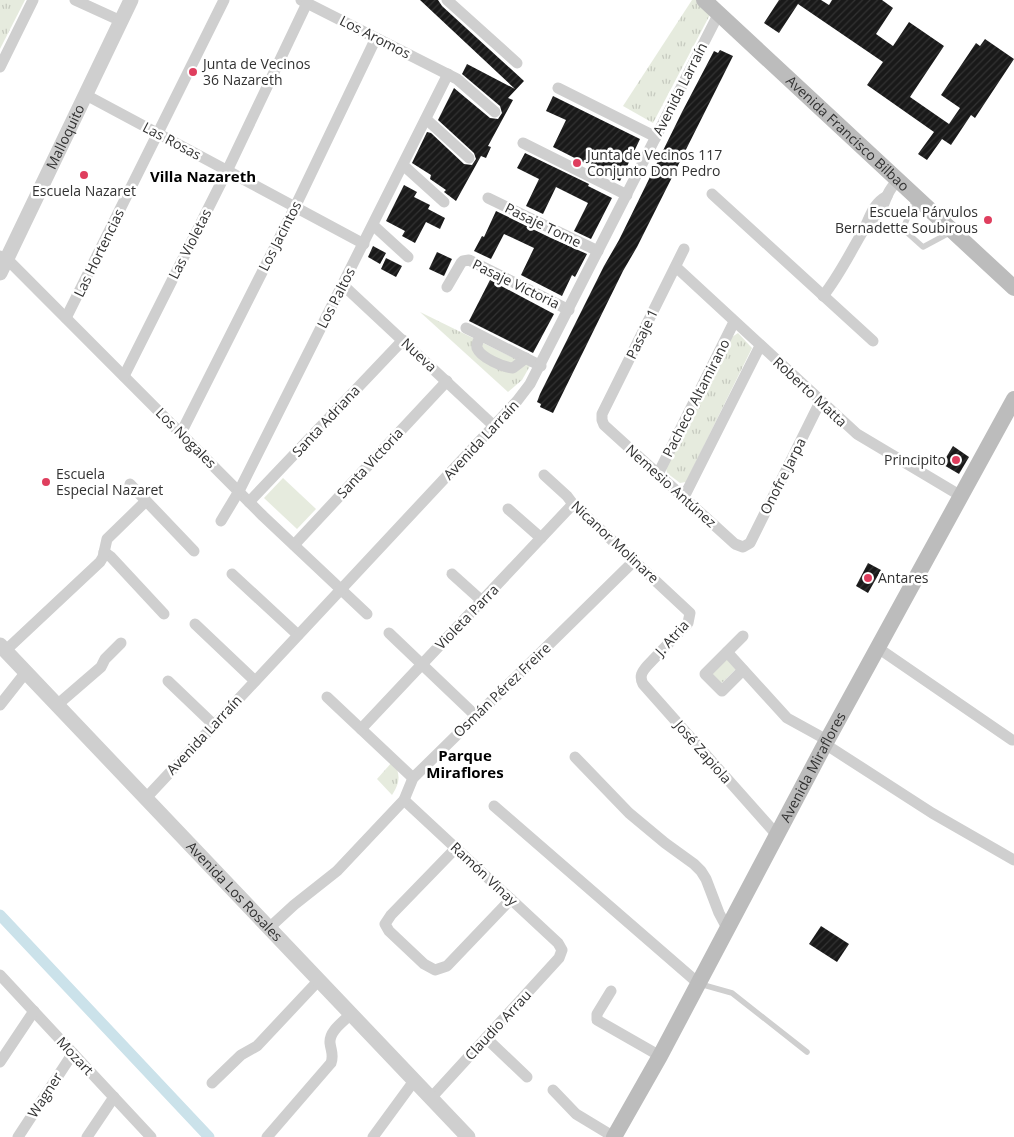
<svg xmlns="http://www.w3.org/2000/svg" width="1014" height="1137" viewBox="0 0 1014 1137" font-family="'Open Sans',sans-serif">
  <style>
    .grass { fill: url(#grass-tufts) }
    .pitch { fill: #e6ebde }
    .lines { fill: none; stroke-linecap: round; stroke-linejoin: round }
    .canal { stroke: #cbe2ea; stroke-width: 11 }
    .building { fill: url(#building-hatch) }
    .service { stroke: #cfcfcf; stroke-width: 5.5 }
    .minor { stroke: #cfcfcf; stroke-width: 11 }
    .tertiary { stroke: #cfcfcf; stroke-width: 15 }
    .secondary { stroke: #bcbcbc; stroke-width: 16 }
    .poi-dot { fill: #df3e5e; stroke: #fff; stroke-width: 2 }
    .labels { text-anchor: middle; stroke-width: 5; stroke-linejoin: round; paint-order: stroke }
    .street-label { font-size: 14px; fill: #323232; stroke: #fff }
    .poi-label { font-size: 14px; fill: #323232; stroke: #fff; text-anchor: start }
    .neighbourhood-label { font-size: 15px; font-weight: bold; fill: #000; stroke: #fff }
  </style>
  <defs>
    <pattern id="grass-tufts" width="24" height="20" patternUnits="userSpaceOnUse" patternTransform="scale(1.25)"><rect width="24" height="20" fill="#e6ebde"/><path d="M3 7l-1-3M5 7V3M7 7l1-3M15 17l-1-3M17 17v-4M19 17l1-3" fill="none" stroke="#c6cabf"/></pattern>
    <pattern id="building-hatch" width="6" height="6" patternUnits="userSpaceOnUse" patternTransform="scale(1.25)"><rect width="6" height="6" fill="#191919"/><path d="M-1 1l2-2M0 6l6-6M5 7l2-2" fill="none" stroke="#323232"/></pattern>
  </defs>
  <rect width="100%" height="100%" fill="#fff"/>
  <g class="grass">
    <path d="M0,0H25L0,49Z"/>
    <path d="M692,0H701L713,9L653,123L623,106Z"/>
    <path d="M420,312L530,366L522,380L508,392Z"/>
    <path d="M738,333L752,348L686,482L680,483L667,473L666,468L732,337Z"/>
    <path d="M726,658L736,669L720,685L710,675Z"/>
    <path d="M393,761C401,775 400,782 392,795L377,779Z"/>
  </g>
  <path class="pitch" d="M283,478L316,509L297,529L264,498Z"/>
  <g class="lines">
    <path class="canal" d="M0,915L209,1137"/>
  </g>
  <g class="building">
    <path d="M420,0H438L442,6L524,81L508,98L513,100L488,146L491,147L486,158L481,156L456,201L444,192L446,190L430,179L431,175L412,163L427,132L431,133L464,164L472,165L476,159L474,153L438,120L454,88L490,118L498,119L502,113L500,106L462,74L467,64L515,89Z"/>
    <path d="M779,0H821L829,5L832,0H882L893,8L876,34L893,46L909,22L944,46L910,97L949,124L960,108L941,95L976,43L980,46L985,39L1014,59L975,118L971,115L951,145L942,139L927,160L918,154L934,132L867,85L883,62L798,4L779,33L764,23Z"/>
    <path d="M720,50L733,56L637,247L623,271L553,413L540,407L541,404L537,402L540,394L604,266L619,240L682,112L714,51L718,53Z"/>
    <path d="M553,96L640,139L620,181L553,147L566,120L546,111Z"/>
    <path d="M525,153L589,184L588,186L612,198L591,239L574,231L588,203L556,187L543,214L526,206L539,179L517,168Z"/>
    <path d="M404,185L417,192L414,197L430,205L428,209L445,218L440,229L426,222L415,243L402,236L405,231L386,221Z"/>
    <path d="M496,211L551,238L587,254L575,277L572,275L562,296L521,275L534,248L504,234L491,259L474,251L482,236L484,237Z"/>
    <path d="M373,246L386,253L380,264L368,257Z"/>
    <path d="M437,252L452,259L444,276L429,269Z"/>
    <path d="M386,258L402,266L396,277L381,269Z"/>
    <path d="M490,280L554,314L533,353L469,321Z"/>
    <path d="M953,446L969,457L959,474L942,464Z"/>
    <path d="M868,563L881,570L868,593L856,586Z"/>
    <path d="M821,926L849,944L837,962L809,944Z"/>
  </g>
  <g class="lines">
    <g class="service">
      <path d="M915,199L903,229L923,247L951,232"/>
      <path d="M700,984L732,993L807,1052"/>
    </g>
    <g class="minor">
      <path d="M75,0L121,21"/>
      <path d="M301,0L457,79L495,112"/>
      <path d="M447,0L517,63"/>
      <path d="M0,67L33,0"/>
      <path d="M558,88L656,137"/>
      <path d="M86,95L364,244"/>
      <path d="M426,119L469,158"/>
      <path d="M523,143L627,195"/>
      <path d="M403,165L444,202"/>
      <path d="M712,194L873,341"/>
      <path d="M488,198L598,251"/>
      <path d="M869,219C883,216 882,205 888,194C890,189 894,185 897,180"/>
      <path d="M373,225L408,257"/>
      <path d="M684,249L602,414V420L604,425L735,544L743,547L750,543L820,402"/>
      <path d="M0,256L7,259L263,516L367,614"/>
      <path d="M676,267L857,434L961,496"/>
      <path d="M343,285L494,426"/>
      <path d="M447,287L461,263L463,261L469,260L569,310"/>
      <path d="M823,296C839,276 850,253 863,231C870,218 872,204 887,196"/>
      <path d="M66,318L224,0"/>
      <path d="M466,328L541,366"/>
      <path d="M481,336C479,339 476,343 477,348C481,358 503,367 513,368L526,358"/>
      <path d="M124,376L227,171L307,3"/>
      <path d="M181,433L295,207L376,38"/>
      <path d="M658,474L734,322"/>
      <path d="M544,475L567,496L573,504L690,613L688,623L647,666C642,672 639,676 643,684L777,835"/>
      <path d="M130,484L194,551"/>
      <path d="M684,497L760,346"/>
      <path d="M249,502L403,340"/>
      <path d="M508,509L541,538"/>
      <path d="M221,521L239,491L448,74"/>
      <path d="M294,545L447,381"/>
      <path d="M104,552L111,557L164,614"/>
      <path d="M232,574L298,635"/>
      <path d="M452,574L482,601"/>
      <path d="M195,624L255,681"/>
      <path d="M389,633L476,716"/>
      <path d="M878,648L1012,740"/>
      <path d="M5,651L100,562L103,557L107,539L146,501"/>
      <path d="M727,652L787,718L827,740"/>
      <path d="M743,670L722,691L705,674L743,636"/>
      <path d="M168,681L214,725"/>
      <path d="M327,697L413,778"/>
      <path d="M0,705L26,672"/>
      <path d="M57,705L101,667L105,659L121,643"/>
      <path d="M361,729L573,504"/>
      <path d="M825,744L932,813L1014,860"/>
      <path d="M575,757L629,813L665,843L694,864L701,871L706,879L719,913L727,928"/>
      <path d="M146,798L517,401L530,384L719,13"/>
      <path d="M404,800L558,943L562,950L559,958L431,1098"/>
      <path d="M494,806L698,983"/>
      <path d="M456,848L391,915L385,924L389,931L424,964L435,970L447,966L511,899"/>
      <path d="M269,928L294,905L337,871L404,800L413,778L634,561"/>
      <path d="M0,975L151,1137"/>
      <path d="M611,991L597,1014V1020L660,1056"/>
      <path d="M486,1038L527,1077"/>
      <path d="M0,1062L34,1011"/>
      <path d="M212,1083L241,1055L257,1046L319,980"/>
      <path d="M553,1090L576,1114L614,1137"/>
      <path d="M18,1137L73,1053"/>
      <path d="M87,1137L114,1097"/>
      <path d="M267,1137L331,1063C334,1055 331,1051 330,1043C329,1031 343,1022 351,1014"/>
      <path d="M373,1137L414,1081"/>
    </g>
    <g class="tertiary">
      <path id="s1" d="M0,273L131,0"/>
      <path id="s2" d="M0,645L468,1137"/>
    </g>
    <g class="secondary">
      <path id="s3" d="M704,0L1014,288"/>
      <path id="s4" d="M614,1137L660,1056L825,744L1014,399"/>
    </g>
  </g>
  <g class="poi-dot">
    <circle cx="193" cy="72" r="5"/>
    <circle cx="577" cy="163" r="5"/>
    <circle cx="84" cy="175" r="5"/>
    <circle cx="988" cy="220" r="5"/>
    <circle cx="956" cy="460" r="5"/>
    <circle cx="46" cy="482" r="5"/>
    <circle cx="868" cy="578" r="5"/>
  </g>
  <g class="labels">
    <g class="street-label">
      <text transform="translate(375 37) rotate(27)" y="5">Los Aromos</text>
      <text transform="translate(680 89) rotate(-63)" y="5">Avenida Larraín</text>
      <text dy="5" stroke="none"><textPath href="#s3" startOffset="196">Avenida Francisco Bilbao</textPath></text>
      <text dy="5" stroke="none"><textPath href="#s1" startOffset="151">Malloquito</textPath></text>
      <text transform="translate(172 141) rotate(28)" y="5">Las Rosas</text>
      <text transform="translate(543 225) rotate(26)" y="5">Pasaje Tome</text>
      <text transform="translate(280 236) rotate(-63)" y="5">Los Jacintos</text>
      <text transform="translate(190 244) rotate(-63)" y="5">Las Violetas</text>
      <text transform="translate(99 253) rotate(-64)" y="5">Las Hortencias</text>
      <text transform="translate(516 284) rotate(26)" y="5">Pasaje Victoria</text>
      <text transform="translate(336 298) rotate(-63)" y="5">Los Paltos</text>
      <text transform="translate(642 334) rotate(-64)" y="5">Pasaje 1</text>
      <text transform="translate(419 355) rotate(43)" y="5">Nueva</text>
      <text transform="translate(810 392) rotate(43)" y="5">Roberto Matta</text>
      <text transform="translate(696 398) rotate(-63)" y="5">Pacheco Altamirano</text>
      <text transform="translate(326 421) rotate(-47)" y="5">Santa Adriana</text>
      <text transform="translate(186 438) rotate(45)" y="5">Los Nogales</text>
      <text transform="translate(481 440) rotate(-47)" y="5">Avenida Larraín</text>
      <text transform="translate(370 463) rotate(-47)" y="5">Santa Victoria</text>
      <text transform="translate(783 476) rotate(-63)" y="5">Onofre Jarpa</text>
      <text transform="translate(671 486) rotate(42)" y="5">Nemesio Antúnez</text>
      <text transform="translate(615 542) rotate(43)" y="5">Nicanor Molinare</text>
      <text transform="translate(467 617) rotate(-46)" y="5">Violeta Parra</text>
      <text transform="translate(672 638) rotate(-48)" y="5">J. Atria</text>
      <text transform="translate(502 690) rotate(-44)" y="5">Osmán Pérez Freire</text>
      <text transform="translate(204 735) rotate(-47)" y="5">Avenida Larraín</text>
      <text transform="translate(703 752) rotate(49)" y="5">José Zapiola</text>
      <text dy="5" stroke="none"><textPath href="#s4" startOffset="420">Avenida Miraflores</textPath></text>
      <text transform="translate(484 874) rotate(43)" y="5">Ramón Vinay</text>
      <text dy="5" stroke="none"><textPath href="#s2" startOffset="340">Avenida Los Rosales</textPath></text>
      <text transform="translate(498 1025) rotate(-47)" y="5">Claudio Arrau</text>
      <text transform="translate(75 1056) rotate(47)" y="5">Mozart</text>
      <text transform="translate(45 1095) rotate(-57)" y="5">Wagner</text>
    </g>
    <g class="poi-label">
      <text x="203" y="69">Junta de Vecinos<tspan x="203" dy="16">36 Nazareth</tspan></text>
      <text x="587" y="160">Junta de Vecinos 117<tspan x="587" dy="16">Conjunto Don Pedro</tspan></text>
      <text x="84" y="196" text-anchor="middle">Escuela Nazaret</text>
      <text x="978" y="217" text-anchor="end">Escuela Párvulos<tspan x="978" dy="16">Bernadette Soubirous</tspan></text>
      <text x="946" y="465" text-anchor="end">Principito</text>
      <text x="56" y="479">Escuela<tspan x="56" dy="16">Especial Nazaret</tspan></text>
      <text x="878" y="583">Antares</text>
    </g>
    <g class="neighbourhood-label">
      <text x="203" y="182">Villa Nazareth</text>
      <text x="465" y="761">Parque<tspan x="465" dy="17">Miraflores</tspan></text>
    </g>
  </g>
</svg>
